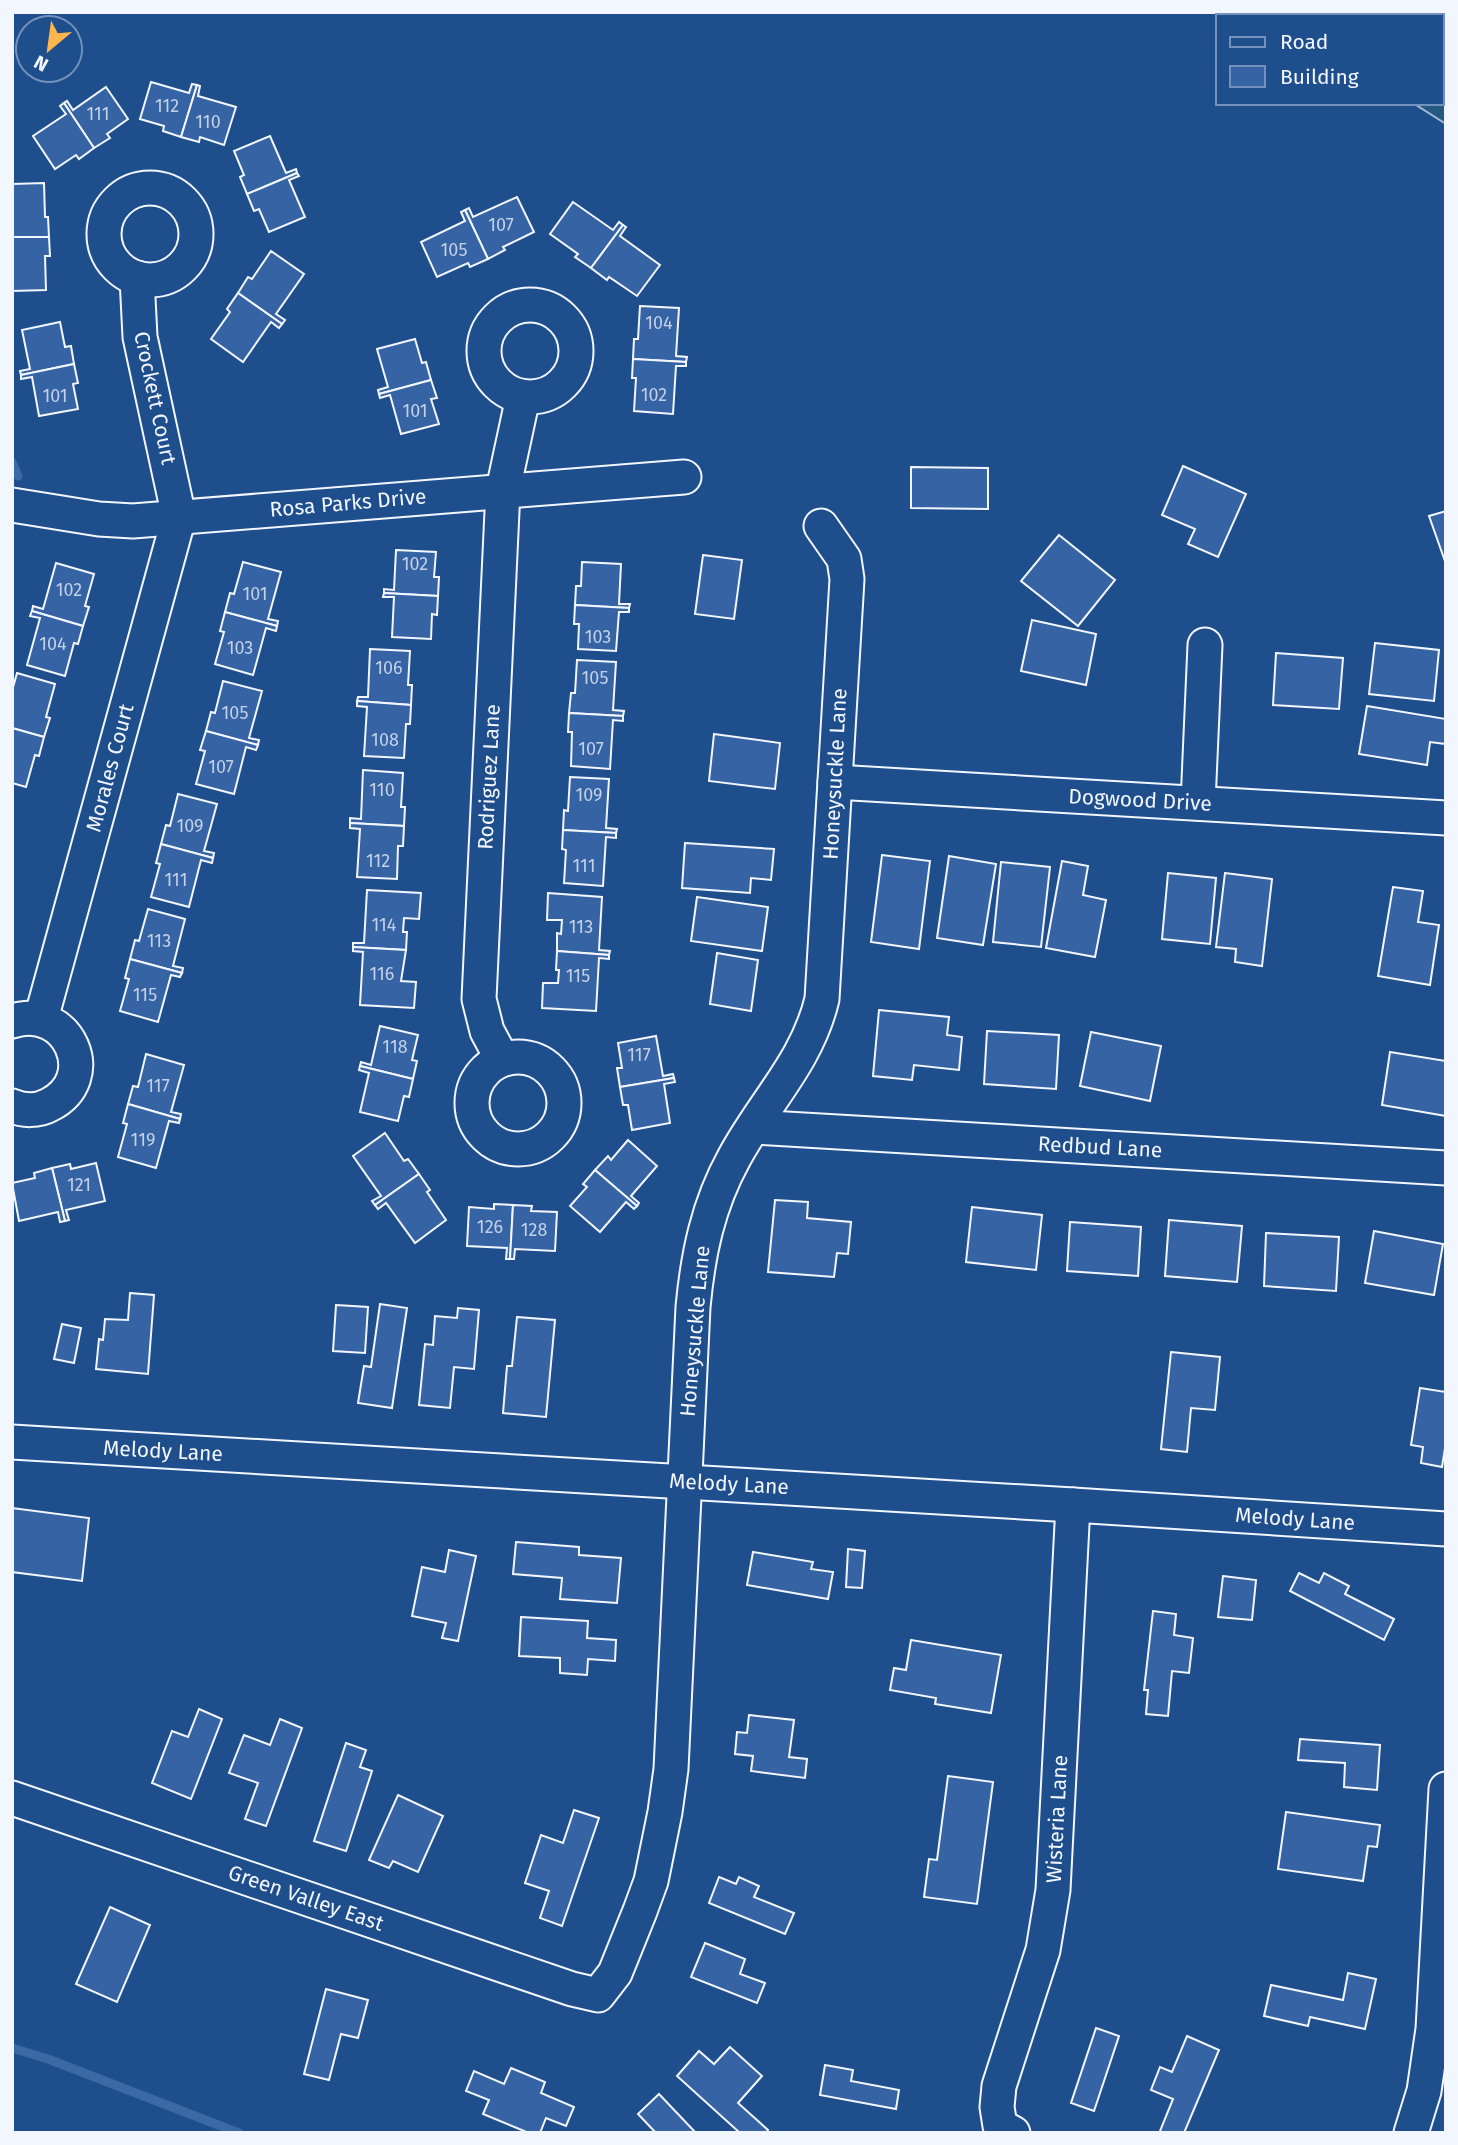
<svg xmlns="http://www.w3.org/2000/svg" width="1458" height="2145" viewBox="0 0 1458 2145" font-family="'Fira Sans',sans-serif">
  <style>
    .green { fill: #245a82; stroke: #a8bbd7; stroke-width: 2 }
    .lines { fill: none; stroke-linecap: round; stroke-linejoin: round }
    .stream { stroke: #3b69a3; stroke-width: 9 }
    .building { fill: #3563a3; stroke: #f2f6ff; stroke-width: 2 }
    .minor-casing { stroke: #f2f6ff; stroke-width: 37 }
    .minor { stroke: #1f4e8c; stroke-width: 33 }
    .labels { text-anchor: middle; stroke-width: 5; stroke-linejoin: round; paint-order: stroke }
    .number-label { font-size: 18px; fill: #c3d1e8 }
    .street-label { font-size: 21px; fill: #f2f6ff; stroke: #1f4e8c }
  </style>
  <rect width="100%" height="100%" fill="#1f4e8c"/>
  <path class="green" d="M1273,12H1446V124L1413,103H1442V16H1279Z"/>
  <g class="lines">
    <g class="stream">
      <path d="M12,462L18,476"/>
      <path d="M12,2048L48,2059L239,2133"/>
    </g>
  </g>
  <g class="building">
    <path d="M151,82L189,93L192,84L197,85L181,137L163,131L164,126L140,119Z"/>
    <path d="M197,85L200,86L198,96L236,107L224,145L200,137L199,142L181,137Z"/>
    <path d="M106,87L128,119L107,134L110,138L94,148L64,103L67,101L73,110Z"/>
    <path d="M64,103L94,148L79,159L76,155L55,169L33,136L66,114L60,106Z"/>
    <path d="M270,136L286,173L296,169L297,173L247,194L240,177L244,175L234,151Z"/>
    <path d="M297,173L299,176L289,180L305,217L269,232L259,209L254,211L247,194Z"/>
    <path d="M44,183L45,217H48L49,237H12V184Z"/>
    <path d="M517,197L534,232L503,247L505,250L488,259L465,210L469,208L473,217Z"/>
    <path d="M573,202L613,230L619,222L623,225L591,268L575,257L578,254L550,234Z"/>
    <path d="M465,210L488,259L470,267L468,263L437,277L421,242L465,221L461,212Z"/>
    <path d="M623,225L626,227L620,236L660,265L637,296L609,277L607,280L591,268Z"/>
    <path d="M12,237H49L50,256H45L46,290L12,291Z"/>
    <path d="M271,251L304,274L276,314L285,320L282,324L238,293L248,277L252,279Z"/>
    <path d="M238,293L282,324L279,328L271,322L243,362L211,339L230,312L227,309Z"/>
    <path d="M640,306L679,308L676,356L687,357L686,362L633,359L634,339H638Z"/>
    <path d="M60,322L65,347L71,346L74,364L21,375L20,371L30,369L22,330Z"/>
    <path d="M415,339L422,363L426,362L431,380L379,394L378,390L388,387L377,349Z"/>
    <path d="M633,359L686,362V366H676L673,414L634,411L636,378H632Z"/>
    <path d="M74,364L78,383L73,384L78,409L39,416L32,377L21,379V375Z"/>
    <path d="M431,380L437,398L431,399L439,424L401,434L390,395L380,398L379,394Z"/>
    <path d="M1183,466L1246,494L1218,557L1188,544L1195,529L1162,515Z"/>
    <path d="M911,467L988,468V509L911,508Z"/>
    <path d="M1446,511V564L1429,516Z"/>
    <path d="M1059,535L1115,580L1078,626L1021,581Z"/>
    <path d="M396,550L436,552L434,577H439L438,596L384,593V589L394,590Z"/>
    <path d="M703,555L742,560L734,619L695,614Z"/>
    <path d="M243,562L281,572L268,619L278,621L277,626L225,612L230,593L234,594Z"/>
    <path d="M582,562L621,564L619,604H630L629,608L575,605L576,586H581Z"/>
    <path d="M56,563L94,574L85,606L89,607L83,626L32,611L33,606L43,609Z"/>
    <path d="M384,593L438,596L437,615L432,614L431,639L392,637L394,597H383Z"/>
    <path d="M575,605L629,608V612H619L616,651L578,649L579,624H574Z"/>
    <path d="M32,611L83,626L78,644L74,643L65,676L27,665L40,618L30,616Z"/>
    <path d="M225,612L277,626L276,631L266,628L253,675L215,664L224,632L220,631Z"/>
    <path d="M1032,620L1096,634L1086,685L1021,671Z"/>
    <path d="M1375,643L1439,650L1434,701L1369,694Z"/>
    <path d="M370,649L410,651L408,685H412L411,705L357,701L358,697H368Z"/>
    <path d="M1276,653L1343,658L1339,709L1273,705Z"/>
    <path d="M577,660L616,662L613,710L624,711L623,716L569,713L571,693H575Z"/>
    <path d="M17,673L55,684L46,717L50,718L44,737L12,728V691Z"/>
    <path d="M223,681L262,691L249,738L259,740L258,745L206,731L211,712L215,713Z"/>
    <path d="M357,701L411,705L410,724H406L404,758L364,756L367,707L357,706Z"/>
    <path d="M1367,706L1446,719V744L1430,742L1427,765L1359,754Z"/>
    <path d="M569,713L623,716V721L613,720L610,769L571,766L572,732H568Z"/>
    <path d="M12,728L44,737L39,756L35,755L26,787L12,783Z"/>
    <path d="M206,731L258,745L256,750L246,747L234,794L196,784L205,751L200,750Z"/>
    <path d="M714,734L780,743L775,789L709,781Z"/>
    <path d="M363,770L403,773L401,807H405L404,826L350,823V818L361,819Z"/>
    <path d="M570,777L609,779L606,828L617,829L616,833L563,830L564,810L568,811Z"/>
    <path d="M178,794L217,804L204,851L214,853L213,858L161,844L166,825L170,826Z"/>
    <path d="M350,823L404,826L403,846H398L397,879L357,877L360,829L350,828Z"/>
    <path d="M563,830L616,833V838L606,837L603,886L564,883L566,850L562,849Z"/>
    <path d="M685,843L774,849L771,880L751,878L750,893L682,888Z"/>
    <path d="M161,844L213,858L212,863L201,860L189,907L151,897L160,864L156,863Z"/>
    <path d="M882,855L930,861L919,949L871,942Z"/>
    <path d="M949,856L996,864L983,945L937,938Z"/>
    <path d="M1062,861L1088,866L1083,895L1106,900L1095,957L1046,948Z"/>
    <path d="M1001,862L1050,867L1041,947L993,942Z"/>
    <path d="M1168,873L1216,878L1210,944L1162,939Z"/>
    <path d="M1225,873L1272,879L1262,966L1235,962L1236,949L1216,947Z"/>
    <path d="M1393,887L1423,891L1418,922L1439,925L1430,985L1378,976Z"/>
    <path d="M367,890L421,893L419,919L404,918L403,932H407L406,950L353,947V943H364Z"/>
    <path d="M548,893L602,897L599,950L610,951L609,955L557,951V933L561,934L562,920H547Z"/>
    <path d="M697,897L768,907L762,951L691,941Z"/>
    <path d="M148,909L185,919L173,966L183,968L182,973L130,959L135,940L139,941Z"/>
    <path d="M353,947L406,950L401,981L416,982L414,1008L360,1005L363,952L353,951Z"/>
    <path d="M557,951L609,955V959L599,958L596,1011L542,1008L543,983H558L559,970H556Z"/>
    <path d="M717,953L758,960L751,1011L710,1004Z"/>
    <path d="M130,959L182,973L180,977L171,975L158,1022L120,1011L129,979L125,978Z"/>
    <path d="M879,1010L949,1017L947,1035L962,1037L959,1070L914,1065L912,1080L873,1076Z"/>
    <path d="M380,1026L418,1035L412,1060L417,1061L413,1079L360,1066L361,1062L371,1065Z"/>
    <path d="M987,1031L1059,1035L1056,1089L984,1084Z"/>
    <path d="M1091,1032L1161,1046L1150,1101L1080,1086Z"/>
    <path d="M656,1036L663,1076L673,1074L674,1078L620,1087L617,1068H622L618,1043Z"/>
    <path d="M1390,1052L1446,1061V1116L1382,1105Z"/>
    <path d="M146,1054L184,1065L171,1112L181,1114L180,1119L128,1104L133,1086L138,1087Z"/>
    <path d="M360,1066L413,1079L409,1097L404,1096L398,1121L360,1112L369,1073L359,1070Z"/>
    <path d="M674,1078L675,1082L664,1084L670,1123L632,1130L628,1105H623L620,1087Z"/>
    <path d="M128,1104L180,1119L179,1123L169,1121L156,1168L118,1157L127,1124L123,1123Z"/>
    <path d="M385,1133L404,1161L408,1159L419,1174L375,1205L372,1201L381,1196L353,1156Z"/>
    <path d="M628,1140L657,1166L631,1196L639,1203L637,1206L595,1170L608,1156L611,1160Z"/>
    <path d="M96,1163L105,1201L66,1210L69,1220L65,1221L52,1168L70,1164L71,1169Z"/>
    <path d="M52,1168L65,1221L60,1222L58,1212L19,1221L12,1183L35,1178L34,1173Z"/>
    <path d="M595,1170L637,1206L634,1209L626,1202L600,1232L570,1206L587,1187L583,1184Z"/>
    <path d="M419,1174L430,1190L427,1192L446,1220L415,1243L386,1203L378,1209L375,1205Z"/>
    <path d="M775,1200L808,1202L807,1218L851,1222L848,1254L837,1253L834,1277L768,1272Z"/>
    <path d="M494,1204L513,1205L510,1259H506L507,1248L467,1246L469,1207L494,1209Z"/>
    <path d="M513,1205L532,1206L531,1211L557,1212L555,1251L515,1249L514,1259H510Z"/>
    <path d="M972,1207L1042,1215L1036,1270L966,1262Z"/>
    <path d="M1169,1220L1242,1226L1237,1282L1165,1276Z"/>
    <path d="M1070,1222L1141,1227L1138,1276L1067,1271Z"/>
    <path d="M1374,1231L1443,1244L1434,1295L1365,1283Z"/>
    <path d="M1266,1233L1339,1237L1336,1291L1264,1286Z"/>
    <path d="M130,1293L154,1295L148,1374L96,1369L99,1339L103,1340L105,1319L128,1320Z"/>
    <path d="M380,1304L407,1308L392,1408L358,1403L364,1366L371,1367Z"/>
    <path d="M336,1305L368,1307L365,1353L333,1351Z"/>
    <path d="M458,1308L479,1310L474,1369L454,1367L450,1408L419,1405L425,1344L433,1345L435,1316L457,1318Z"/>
    <path d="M517,1317L555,1320L546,1417L503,1413L507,1366H512Z"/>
    <path d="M62,1324L81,1328L74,1363L54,1359Z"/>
    <path d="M1171,1352L1220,1357L1215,1410L1191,1408L1187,1452L1161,1449Z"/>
    <path d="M1420,1388L1446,1392V1442L1442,1467L1421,1463L1423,1447L1411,1445Z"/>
    <path d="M12,1508L89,1518L82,1581L12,1572Z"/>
    <path d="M516,1542L579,1547V1555L621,1558L617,1603L560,1599L562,1578L513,1574Z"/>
    <path d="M848,1549L865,1551L862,1588L846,1587Z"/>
    <path d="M449,1550L476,1556L458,1641L442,1638L446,1623L412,1616L422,1567L445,1572Z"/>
    <path d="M753,1552L813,1562L811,1569L833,1572L828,1599L747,1585Z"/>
    <path d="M1299,1573L1319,1583L1324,1573L1349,1586L1345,1594L1394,1619L1384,1640L1290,1591Z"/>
    <path d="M1223,1576L1256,1580L1252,1620L1218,1617Z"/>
    <path d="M1153,1611L1176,1614L1174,1635L1193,1638L1189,1673L1172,1671L1168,1716L1146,1714L1148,1690H1144Z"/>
    <path d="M521,1617L588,1621L587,1638L616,1640L615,1661L588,1659L587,1675L560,1673V1658L519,1656Z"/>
    <path d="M911,1640L1001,1655L991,1713L935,1704L936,1698L890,1690L894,1668L906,1670Z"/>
    <path d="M199,1709L222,1719L191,1799L152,1783L172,1731L188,1737Z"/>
    <path d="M749,1715L794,1720L789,1757L807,1759L805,1778L751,1771L753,1756L735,1754L737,1732L747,1733Z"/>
    <path d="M280,1719L302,1728L266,1826L245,1819L258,1783L229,1773L244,1735L270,1745Z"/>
    <path d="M1300,1739L1380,1745L1377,1790L1344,1787L1345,1763L1298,1760Z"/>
    <path d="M346,1743L366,1750L360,1767L372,1771L346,1851L314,1841Z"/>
    <path d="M948,1776L993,1782L977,1904L924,1897L929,1859L937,1860Z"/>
    <path d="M398,1795L443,1816L418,1872L393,1861L389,1868L369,1860Z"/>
    <path d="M574,1810L599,1818L562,1926L540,1918L549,1891L525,1883L541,1835L563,1843Z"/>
    <path d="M1286,1812L1380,1825L1377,1847L1368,1846L1363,1881L1278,1869Z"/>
    <path d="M719,1877L736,1884L739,1877L759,1886L754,1897L794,1913L785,1934L709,1903Z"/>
    <path d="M110,1907L150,1925L117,2002L76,1984Z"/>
    <path d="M705,1943L745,1959L740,1974L765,1983L757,2003L691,1977Z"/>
    <path d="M1348,1973L1376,1979L1365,2029L1310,2017L1308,2026L1264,2016L1271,1985L1343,2000Z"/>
    <path d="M326,1989L368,2000L358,2038L341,2034L329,2080L304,2074Z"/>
    <path d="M1096,2028L1119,2036L1094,2111L1071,2103Z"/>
    <path d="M1187,2036L1219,2050L1184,2133H1163L1160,2131L1173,2099L1151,2090L1160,2067L1172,2072Z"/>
    <path d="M730,2047L762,2076L738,2103L768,2130L766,2133H740L677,2076L699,2051L714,2064Z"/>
    <path d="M825,2065L853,2070L851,2081L899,2090L896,2109L820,2095Z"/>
    <path d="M511,2068L545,2082L541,2093L574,2107L566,2126L546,2118L540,2133H529L483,2114L489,2100L466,2091L474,2071L504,2084Z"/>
    <path d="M659,2094L696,2133H656L638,2114Z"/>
  </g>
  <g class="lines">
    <g class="minor-casing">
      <g id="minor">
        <circle cx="150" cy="234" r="46"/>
        <circle cx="530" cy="351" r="46"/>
        <path d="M12,505L99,519L133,521L684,477"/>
        <path d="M835,782L1446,818"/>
        <path d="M1198,803L1205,645"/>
        <path d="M41,1019L179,517L140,337L137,278"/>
        <path d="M12,1021C69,1003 102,1079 49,1105C38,1111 24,1111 12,1106"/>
        <circle cx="518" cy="1103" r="46"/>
        <path d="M502,1059L487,1031L479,999L503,490L523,397"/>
        <path d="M754,1127L1446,1168"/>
        <path d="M12,1442L1073,1505L1446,1529"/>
        <path d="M12,1798L572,1989L598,1995L615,1973L640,1911L651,1881L665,1812L671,1769L693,1307C698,1254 708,1205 734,1158C764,1102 807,1062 822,999L847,579L844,559L821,526"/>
        <path d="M1013,2133L1000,2126L997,2107L999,2086L1043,1950L1053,1890L1073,1505"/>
        <path d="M1411,2133L1424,2091L1433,2029L1446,1789"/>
      </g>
    </g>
    <use href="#minor" class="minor"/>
  </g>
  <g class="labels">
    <g class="number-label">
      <text x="167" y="112">112</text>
      <text x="98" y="120">111</text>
      <text x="208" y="128">110</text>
      <text x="501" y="231">107</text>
      <text x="454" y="256">105</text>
      <text x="659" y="329">104</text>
      <text x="654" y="401">102</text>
      <text x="55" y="402">101</text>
      <text x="415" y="417">101</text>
      <text x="415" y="570">102</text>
      <text x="69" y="596">102</text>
      <text x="255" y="600">101</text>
      <text x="598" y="643">103</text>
      <text x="53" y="650">104</text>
      <text x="240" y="654">103</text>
      <text x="389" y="674">106</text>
      <text x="595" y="684">105</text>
      <text x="235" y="719">105</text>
      <text x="385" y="746">108</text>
      <text x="591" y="755">107</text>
      <text x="221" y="773">107</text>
      <text x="382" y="796">110</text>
      <text x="589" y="801">109</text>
      <text x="190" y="832">109</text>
      <text x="378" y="867">112</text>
      <text x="584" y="872">111</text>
      <text x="176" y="886">111</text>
      <text x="384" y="931">114</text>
      <text x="581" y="933">113</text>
      <text x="159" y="947">113</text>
      <text x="382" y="980">116</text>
      <text x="578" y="982">115</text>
      <text x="145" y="1001">115</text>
      <text x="395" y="1053">118</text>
      <text x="639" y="1061">117</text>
      <text x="158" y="1092">117</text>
      <text x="143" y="1146">119</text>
      <text x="79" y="1191">121</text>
      <text x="490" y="1233">126</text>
      <text x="534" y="1236">128</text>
    </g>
    <g class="street-label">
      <text transform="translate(155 398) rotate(78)" y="7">Crockett Court</text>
      <text transform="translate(348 503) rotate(-5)" y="7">Rosa Parks Drive</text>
      <text transform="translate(110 768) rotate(-75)" y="7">Morales Court</text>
      <text transform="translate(835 774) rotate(-87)" y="7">Honeysuckle Lane</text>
      <text transform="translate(489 777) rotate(-87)" y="7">Rodriguez Lane</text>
      <text transform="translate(1140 800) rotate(3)" y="7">Dogwood Drive</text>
      <text transform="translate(1100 1147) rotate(3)" y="7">Redbud Lane</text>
      <text transform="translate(695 1331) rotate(-85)" y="7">Honeysuckle Lane</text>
      <text transform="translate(163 1451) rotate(3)" y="7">Melody Lane</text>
      <text transform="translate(729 1484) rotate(3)" y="7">Melody Lane</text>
      <text transform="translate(1295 1519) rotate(4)" y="7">Melody Lane</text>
      <text transform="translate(1057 1819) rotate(-87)" y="7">Wisteria Lane</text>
      <text transform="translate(306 1898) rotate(19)" y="7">Green Valley East</text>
    </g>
  </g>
  <rect width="1458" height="2145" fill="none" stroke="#f2f6ff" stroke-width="28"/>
  <rect x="1216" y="14" width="228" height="91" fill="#1f4e8c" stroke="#7391ba" stroke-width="2"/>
  <rect x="1230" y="37" width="35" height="10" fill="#1f4e8c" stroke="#7391ba" stroke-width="2"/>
  <text x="1280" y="49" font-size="21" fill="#f2f6ff">Road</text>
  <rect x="1230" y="66" width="35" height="21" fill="#3563a3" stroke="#7391ba" stroke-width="2"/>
  <text x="1280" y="84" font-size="21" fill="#f2f6ff">Building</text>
  <g transform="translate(49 49) rotate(209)"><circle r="33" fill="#1f4e8c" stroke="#7391ba" stroke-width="2"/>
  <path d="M0-5L12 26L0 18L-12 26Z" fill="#ffb74d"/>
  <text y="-10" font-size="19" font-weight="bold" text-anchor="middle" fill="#f2f6ff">N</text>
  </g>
</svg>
